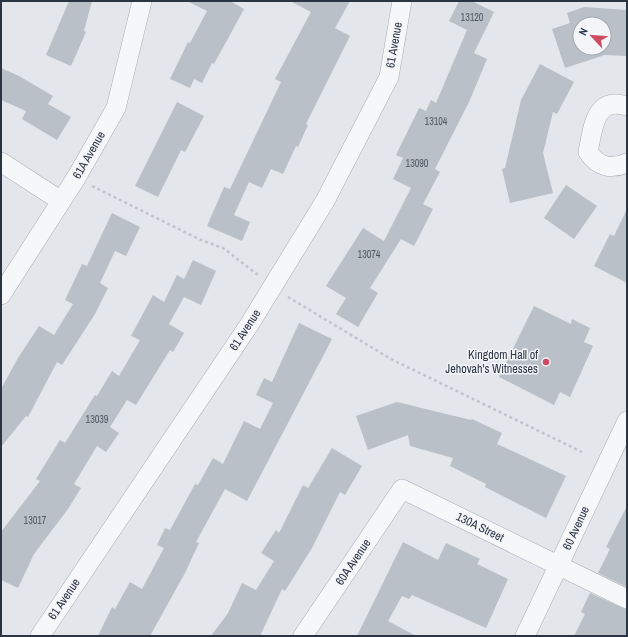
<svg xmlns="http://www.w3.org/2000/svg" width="628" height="637" viewBox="0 0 628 637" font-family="'Archivo Narrow',sans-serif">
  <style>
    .building { fill: #bac0c8; fill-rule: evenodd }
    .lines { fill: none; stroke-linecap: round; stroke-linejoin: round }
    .minor-casing { stroke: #a8adb5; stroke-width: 20 }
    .path { stroke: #c1c4ca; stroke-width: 2.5; stroke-dasharray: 3 3; stroke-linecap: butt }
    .minor { stroke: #f6f7f9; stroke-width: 19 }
    .poi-dot { fill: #ce4a61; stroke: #f3f5f8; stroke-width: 1.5 }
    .labels { text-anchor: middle; stroke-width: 3; stroke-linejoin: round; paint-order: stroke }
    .number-label { font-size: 10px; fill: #4f5764 }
    .street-label { font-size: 12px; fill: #2b3443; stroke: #f3f5f8 }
    .poi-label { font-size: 12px; fill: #2b3443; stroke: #f3f5f8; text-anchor: end }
  </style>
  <rect width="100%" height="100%" fill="#e3e6eb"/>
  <g class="building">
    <path d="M69,1H92L84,31L86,32L71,66L46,55Z"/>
    <path d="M187,1H230L244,9L214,64L212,63L202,83L194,79L190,88L170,79L188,42L190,43L207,11Z"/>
    <path d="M290,1H350L335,28L350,36L306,124L308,125L298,147L296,146L283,174L271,169L262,188L249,182L234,215L250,222L242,241L207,226L224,187L230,189L281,82L275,79L311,12Z"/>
    <path d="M459,1H472L494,12L474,53L487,59L469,102L435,169L440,172L423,204L433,209L414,246L401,239L370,288L378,293L358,327L336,314L346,298L326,286L363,228L384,241L411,188L393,179L403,158L396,155L419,108L426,111L431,100L436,103L467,30L449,21Z"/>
    <path d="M584,7L627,10V56L605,55L565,68L552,29L570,23L567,13ZM580,24H604V48H580Z"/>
    <path d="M540,64L574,82L557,114L553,112L543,153L553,193L510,203L502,169L505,168L521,100Z"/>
    <path d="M1,68L19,76L53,96L48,104L71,117L57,140L22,119L26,111L1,100Z"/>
    <path d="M177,102L204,116L185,152L181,150L158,197L135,186Z"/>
    <path d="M566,185L597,206L574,239L544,218Z"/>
    <path d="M627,209V283L594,266L610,234L614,236Z"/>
    <path d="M112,213L140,227L126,256L115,251L100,283L108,288L95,314L62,365L57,362L28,417L26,416L1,447V389L18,358L39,326L54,335L73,304L65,300L82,264L87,266Z"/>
    <path d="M193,260L216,271L201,305L184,297L169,324L184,333L173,352L170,350L136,405L127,400L110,427L119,433L106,452L97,446L74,484L81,488L68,509L34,554L18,588L1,580V532L40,481L36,479L60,440L65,443L95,395L97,396L112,371L119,376L140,340L131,336L153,295L164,302L177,275L184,279Z"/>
    <path d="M534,306L571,324L572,319L590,328L584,342L593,346L570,397L560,392L554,405L499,377Z"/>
    <path d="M299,323L332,339L247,501L225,489L196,542L199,543L185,573L150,636H98L112,607L115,609L130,582L142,589L164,548L157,545L165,528L170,530L195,484L198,485L213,458L223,464L244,421L260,429L273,403L256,395L264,378L272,382Z"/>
    <path d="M397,402L471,420L472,419L502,433L497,444L566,476L546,518L485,487L486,484L450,466L453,458L410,446L408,435L368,450L356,416Z"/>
    <path d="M332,448L362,466L345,495L340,492L312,548L285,591L282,589L260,636H211L228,613L242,583L256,590L274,561L261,553L276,530L279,533L303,485L308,488Z"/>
    <path d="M627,506V587L598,573L610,549L606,547Z"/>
    <path d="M403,542L438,560L446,543L480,559L477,564L508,579L486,628L412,595L409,599L402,596L388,621L416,636H357Z"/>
    <path d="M590,593L627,610V636H574L585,614L581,612Z"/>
  </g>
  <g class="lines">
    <g class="minor-casing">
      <g id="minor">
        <path d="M627,106C594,96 593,129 588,152C598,167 611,170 627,163"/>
        <path d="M1,162L61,201"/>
        <path d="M1,295L76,178L116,108L142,1"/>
        <path d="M40,636L249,325L325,201L389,77L402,1"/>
        <path d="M303,636L402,489L627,599"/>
        <path d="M525,636L627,421"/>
      </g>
    </g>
    <g class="path">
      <path d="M92,186L201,240L223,248L258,275"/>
      <path d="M288,297L391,359L582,452"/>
    </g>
    <use href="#minor" class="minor"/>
  </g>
  <circle class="poi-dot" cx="546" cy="362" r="4"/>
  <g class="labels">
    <g class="number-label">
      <text x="472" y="21">13120</text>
      <text x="436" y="125">13104</text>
      <text x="417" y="167">13090</text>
      <text x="369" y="258">13074</text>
      <text x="97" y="423">13039</text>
      <text x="35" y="524">13017</text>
    </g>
    <g class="street-label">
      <text transform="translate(394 45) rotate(-80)" y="4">61 Avenue</text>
      <text transform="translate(89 155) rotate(-60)" y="4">61A Avenue</text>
      <text transform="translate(245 330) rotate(-57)" y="4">61 Avenue</text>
      <text transform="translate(480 527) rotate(26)" y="4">130A Street</text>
      <text transform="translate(576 528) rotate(-65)" y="4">60 Avenue</text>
      <text transform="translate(353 562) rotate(-56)" y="4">60A Avenue</text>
      <text transform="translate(64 599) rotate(-56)" y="4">61 Avenue</text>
    </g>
    <g class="poi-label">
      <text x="538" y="359">Kingdom Hall of<tspan x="538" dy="14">Jehovah's Witnesses</tspan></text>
    </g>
  </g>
  <rect width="628" height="637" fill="none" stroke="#2b3443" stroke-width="4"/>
  <g transform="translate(592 36) rotate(296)"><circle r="19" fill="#f3f5f8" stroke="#a3a8b0"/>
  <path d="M0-3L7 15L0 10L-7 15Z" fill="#ce4a61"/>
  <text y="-6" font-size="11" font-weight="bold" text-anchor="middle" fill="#2b3443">N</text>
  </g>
</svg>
